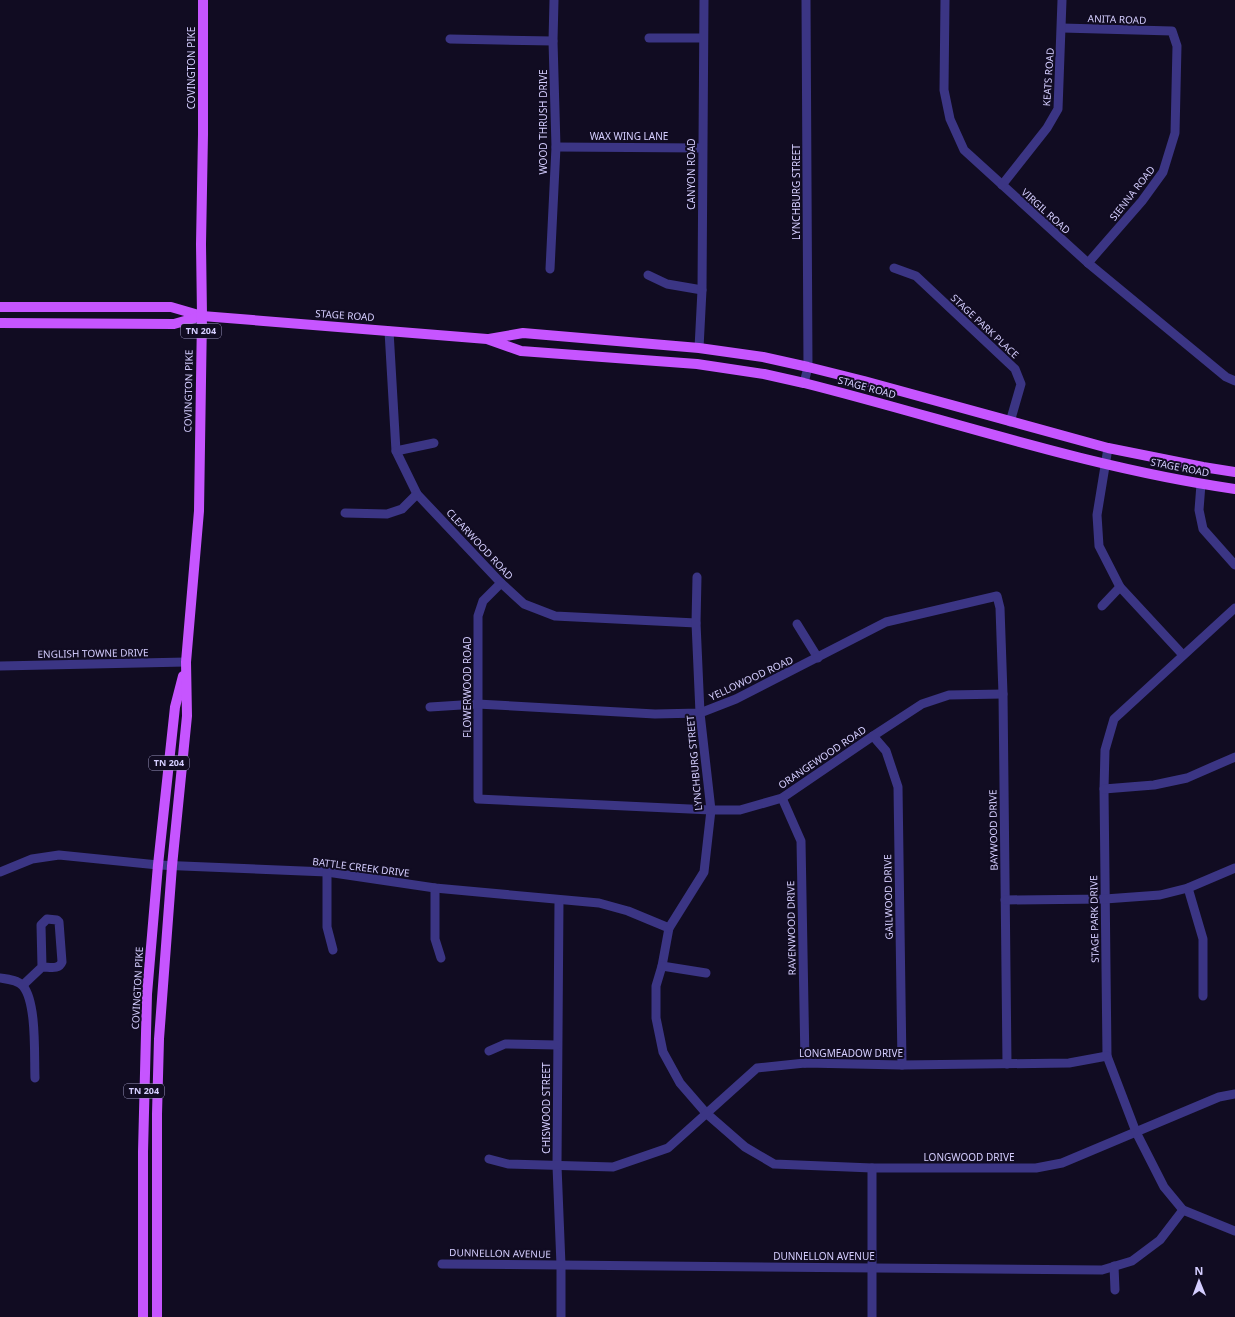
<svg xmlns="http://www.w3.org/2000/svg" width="1235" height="1317" viewBox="0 0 1235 1317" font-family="'Noto Sans',sans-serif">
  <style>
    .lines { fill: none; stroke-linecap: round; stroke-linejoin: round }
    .minor { stroke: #3b3584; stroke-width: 9 }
    .major { stroke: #c655ff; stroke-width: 10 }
    .labels { text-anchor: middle; stroke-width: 4; stroke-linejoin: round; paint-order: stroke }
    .shield { fill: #110c22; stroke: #9a94bd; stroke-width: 1 }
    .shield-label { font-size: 9px; font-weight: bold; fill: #d5ceff }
    .street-label { font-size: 10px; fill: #d5ceff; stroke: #110c22 }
  </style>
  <rect width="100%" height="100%" fill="#110c22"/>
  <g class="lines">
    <g class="minor">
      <path d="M945,0L944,90L950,119L964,150L1088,263L1226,377L1235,381"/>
      <path d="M1062,28L1172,31L1177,46L1175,133L1163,172L1142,201L1088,263"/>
      <path d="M649,38H703"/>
      <path d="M450,39L553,41"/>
      <path d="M556,147L702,148"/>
      <path d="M1002,185L1047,128L1058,109L1062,0"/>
      <path d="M894,268L916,276L1015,369L1021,384L1010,422"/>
      <path d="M550,269L556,147L553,41L554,0"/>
      <path d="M648,275L667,284L702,290"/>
      <path d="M389,331L396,451L417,494L501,583L524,604L555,616L696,623"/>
      <path d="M699,348L702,290L704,0"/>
      <path d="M804,383L808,367L806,0"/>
      <path d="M1108,448L1097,515L1099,546L1120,587L1183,655"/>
      <path d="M396,451L434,443"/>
      <path d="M1201,484L1199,510L1203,529L1235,565"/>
      <path d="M345,513L387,514L402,509L417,494"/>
      <path d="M697,577L696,623L700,713L711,810L704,872L669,928L662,966L656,986V1018L663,1052L680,1083L706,1113L745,1147L774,1164L872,1168H1036L1062,1163L1219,1097L1235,1094"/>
      <path d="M501,583L483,601L478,616V799L711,810H740L782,798L873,736L922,704L949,695L1003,694"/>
      <path d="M1102,606L1120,587"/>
      <path d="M1235,608L1114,719L1105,750L1104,789L1107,1056L1136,1132L1164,1187L1183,1210L1235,1231"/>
      <path d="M797,624L818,658"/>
      <path d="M0,666L186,662"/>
      <path d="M430,707L477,704L655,714L700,713L736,699L886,622L997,596L1000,608L1003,694L1007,1064"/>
      <path d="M873,736L886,751L898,787L902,1065"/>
      <path d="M1104,789L1154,785L1187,778L1235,757"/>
      <path d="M782,798L801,841L805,1063"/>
      <path d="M0,872L32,859L59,855L158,865L327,872L435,888L599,903L628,911L669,928"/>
      <path d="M327,872V927L333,950"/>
      <path d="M435,888V939L441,958"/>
      <path d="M1188,888L1203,939V996"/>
      <path d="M559,900L557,1166L561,1265V1317"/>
      <path d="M1005,900L1105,899L1160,895L1188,888L1235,868"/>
      <path d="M662,966L706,973"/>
      <path d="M0,978C7,979 18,980 23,986C37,1003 34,1056 35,1078"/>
      <path d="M23,985L42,967L41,925L47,919L57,920L59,922L62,962C59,970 50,967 42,967"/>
      <path d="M489,1051L505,1044L557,1045"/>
      <path d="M489,1159L508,1164L613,1167L668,1148L757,1068L805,1063L902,1065L1069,1063L1107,1056"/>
      <path d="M442,1264L1102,1270L1132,1261L1160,1240L1183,1210"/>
      <path d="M1114,1266L1115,1290"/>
      <path d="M872,1317V1168"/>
    </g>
    <g class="major">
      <path d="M0,307H171L202,316L487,339L521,351L697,364L764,374L804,383C947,419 1088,468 1235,489"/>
      <path d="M0,323L174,324L202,316"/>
      <path d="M489,339L523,333L699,348L763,357L808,367L864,381L1108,448L1203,467L1235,472"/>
      <path d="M143,1317V1152L147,994L158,865L175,707L183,676"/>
      <path d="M157,1317V1114L159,1039L172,866L187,716L186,662L199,511L202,316L201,244L203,134V0"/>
    </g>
  </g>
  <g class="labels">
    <g class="shield">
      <rect x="181" y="324" width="40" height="14" rx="3"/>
      <rect x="149" y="756" width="40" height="14" rx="3"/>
      <rect x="124" y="1084" width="40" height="14" rx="3"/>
    </g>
    <g class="shield-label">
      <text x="201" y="334">TN 204</text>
      <text x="169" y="766">TN 204</text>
      <text x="144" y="1094">TN 204</text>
    </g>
    <g class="street-label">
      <text transform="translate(1117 19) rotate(2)" y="4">ANITA ROAD</text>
      <text transform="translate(191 68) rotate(-90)" y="4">COVINGTON PIKE</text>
      <text transform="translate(1048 77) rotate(-86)" y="4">KEATS ROAD</text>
      <text transform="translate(543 122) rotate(-90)" y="4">WOOD THRUSH DRIVE</text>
      <text x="629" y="140">WAX WING LANE</text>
      <text transform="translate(691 174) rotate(-90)" y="4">CANYON ROAD</text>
      <text transform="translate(796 192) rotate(-90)" y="4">LYNCHBURG STREET</text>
      <text transform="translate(1132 193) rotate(-52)" y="4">SIENNA ROAD</text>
      <text transform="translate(1046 211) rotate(42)" y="4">VIRGIL ROAD</text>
      <text transform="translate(345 315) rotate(4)" y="4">STAGE ROAD</text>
      <text transform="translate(985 326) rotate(43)" y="4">STAGE PARK PLACE</text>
      <text transform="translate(867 387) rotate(15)" y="4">STAGE ROAD</text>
      <text transform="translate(188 391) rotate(-89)" y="4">COVINGTON PIKE</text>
      <text transform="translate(1180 467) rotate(11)" y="4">STAGE ROAD</text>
      <text transform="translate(480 544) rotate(47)" y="4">CLEARWOOD ROAD</text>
      <text transform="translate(93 653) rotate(-1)" y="4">ENGLISH TOWNE DRIVE</text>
      <text transform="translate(751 678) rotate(-25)" y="4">YELLOWOOD ROAD</text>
      <text transform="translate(467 687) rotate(-90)" y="4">FLOWERWOOD ROAD</text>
      <text transform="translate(822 757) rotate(-34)" y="4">ORANGEWOOD ROAD</text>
      <text transform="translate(694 763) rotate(-95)" y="4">LYNCHBURG STREET</text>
      <text transform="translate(993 830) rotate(-91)" y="4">BAYWOOD DRIVE</text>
      <text transform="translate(361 867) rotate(7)" y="4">BATTLE CREEK DRIVE</text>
      <text transform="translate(888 897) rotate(-91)" y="4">GAILWOOD DRIVE</text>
      <text transform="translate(1094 919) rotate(-91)" y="4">STAGE PARK DRIVE</text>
      <text transform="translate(791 928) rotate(-91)" y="4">RAVENWOOD DRIVE</text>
      <text transform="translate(137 988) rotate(-87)" y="4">COVINGTON PIKE</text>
      <text x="851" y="1057">LONGMEADOW DRIVE</text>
      <text transform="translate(546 1108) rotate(-90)" y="4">CHISWOOD STREET</text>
      <text x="969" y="1161">LONGWOOD DRIVE</text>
      <text transform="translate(500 1253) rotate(1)" y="4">DUNNELLON AVENUE</text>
      <text x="824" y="1260">DUNNELLON AVENUE</text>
    </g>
  </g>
  <g transform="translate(1199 1281) rotate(359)" stroke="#110c22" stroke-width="3" paint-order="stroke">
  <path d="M0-3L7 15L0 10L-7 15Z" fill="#d5ceff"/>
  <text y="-6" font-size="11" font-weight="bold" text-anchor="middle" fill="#d5ceff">N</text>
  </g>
</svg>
